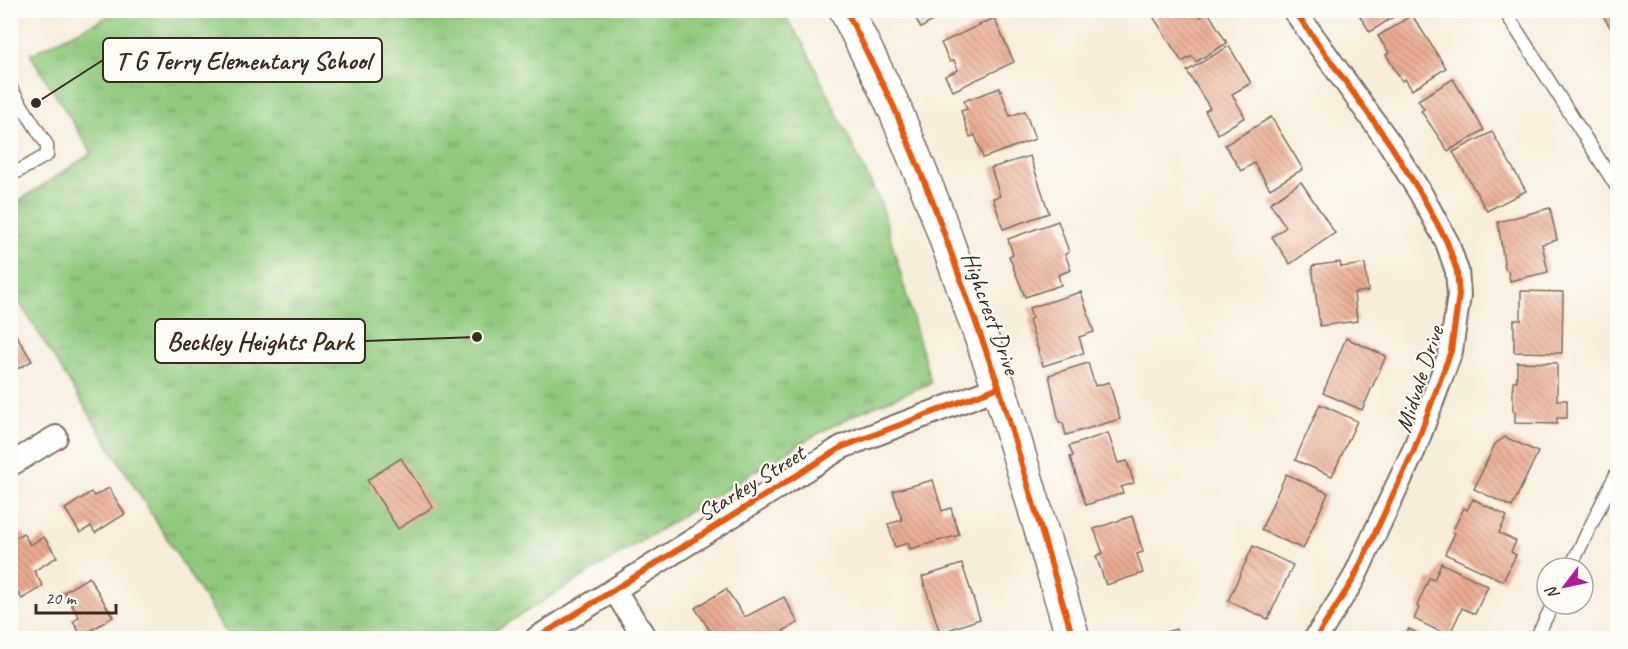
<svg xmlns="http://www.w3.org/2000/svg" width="1628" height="649" viewBox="0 0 1628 649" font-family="Caveat,sans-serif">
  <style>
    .grass { fill: url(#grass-tufts); stroke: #667a4e; stroke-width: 1.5 }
    .building { fill: url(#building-back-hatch) }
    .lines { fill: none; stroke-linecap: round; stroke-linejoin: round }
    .lane-casing { stroke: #7d6e60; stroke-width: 15 }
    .street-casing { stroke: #7d6e60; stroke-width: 26 }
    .secondary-casing { stroke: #7d6e60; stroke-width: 36 }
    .lane { stroke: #fff; stroke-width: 12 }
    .street { stroke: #fff; stroke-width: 22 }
    .secondary { stroke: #fff; stroke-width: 33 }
    .cycleway-casing { stroke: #fdfcf7; stroke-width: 10 }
    .cycleway { stroke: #e8590c; stroke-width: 6 }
    .labels { text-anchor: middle; stroke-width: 4.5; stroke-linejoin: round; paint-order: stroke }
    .street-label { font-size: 24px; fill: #3b2a1e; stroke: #fdfcf7 }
    .leader { fill: none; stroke: #3b2a1e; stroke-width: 2 }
    .callout-dot { fill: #3b2a1e; stroke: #fdfcf7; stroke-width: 2 }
    .callout { fill: #fdfcf7; stroke: #3b2a1e; stroke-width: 2 }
    .callout-label { font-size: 26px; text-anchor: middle; font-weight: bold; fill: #3b2a1e }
  </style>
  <defs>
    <pattern id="grass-tufts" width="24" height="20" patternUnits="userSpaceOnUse" patternTransform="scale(1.5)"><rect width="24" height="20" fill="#90c97d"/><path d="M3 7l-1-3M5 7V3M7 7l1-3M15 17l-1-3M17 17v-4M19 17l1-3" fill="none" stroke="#77a366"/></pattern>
    <pattern id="building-back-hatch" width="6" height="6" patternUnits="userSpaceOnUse" patternTransform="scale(1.5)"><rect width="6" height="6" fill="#eaaa91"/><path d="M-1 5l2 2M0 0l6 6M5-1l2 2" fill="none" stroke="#bf8b76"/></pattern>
  </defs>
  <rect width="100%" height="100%" fill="#fdfcf7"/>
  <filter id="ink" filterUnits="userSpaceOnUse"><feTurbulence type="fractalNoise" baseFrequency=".0167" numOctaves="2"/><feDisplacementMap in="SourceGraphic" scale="12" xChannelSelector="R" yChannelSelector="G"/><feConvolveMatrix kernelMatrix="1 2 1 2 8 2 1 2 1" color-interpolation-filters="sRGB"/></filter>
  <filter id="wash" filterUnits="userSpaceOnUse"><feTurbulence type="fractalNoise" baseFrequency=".008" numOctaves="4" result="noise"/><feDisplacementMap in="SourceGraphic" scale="24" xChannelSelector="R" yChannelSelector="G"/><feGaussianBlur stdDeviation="1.35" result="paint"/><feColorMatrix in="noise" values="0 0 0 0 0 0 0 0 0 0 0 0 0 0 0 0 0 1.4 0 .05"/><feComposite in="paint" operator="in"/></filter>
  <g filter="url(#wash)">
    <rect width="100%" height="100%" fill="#f7eddb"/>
    <path class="grass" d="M119,11H782L804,45L881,204L931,383L858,413L808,439L483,638H229L11,289V206L92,153L30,54Z"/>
    <g id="blocks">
      <g class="building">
        <path d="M911,10H951L921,28Z"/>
        <path d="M1166,10H1196L1200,17L1208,12L1227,43L1196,62L1192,56L1182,62L1154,18Z"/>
        <path d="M1356,10H1404L1370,32Z"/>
        <path d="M1599,10H1618V39Z"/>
        <path d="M1412,15L1446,68L1412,90L1405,79L1402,81L1386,55L1389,53L1378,36Z"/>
        <path d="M994,18L1014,62L953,91L945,76L958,70L954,60L950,62L941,43Z"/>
        <path d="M1229,46L1251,83L1232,94L1245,117L1218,134L1205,111L1210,108L1187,71Z"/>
        <path d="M1453,79L1484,130L1448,151L1421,111L1424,109L1418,100Z"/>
        <path d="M1000,88L1010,116L1025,111L1035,139L983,158L975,135L970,137L961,111L967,109L964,101Z"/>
        <path d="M1271,117L1303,169L1270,189L1254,163L1241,171L1225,145Z"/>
        <path d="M1492,132L1526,191L1487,211L1453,152Z"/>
        <path d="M1030,156L1049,213L1003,229L993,198L1000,196L991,168Z"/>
        <path d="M1301,182L1335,233L1290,264L1272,237L1286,227L1270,203Z"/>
        <path d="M1550,208L1557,240L1542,244L1548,272L1510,281L1508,271L1505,269L1498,222Z"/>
        <path d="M1058,221L1069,252L1065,254L1071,270L1058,275L1061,285L1025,297L1009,256L1013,255L1008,239Z"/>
        <path d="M1340,262L1341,267L1365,264L1368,291L1354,293L1357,321L1320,326L1312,266Z"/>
        <path d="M1521,291L1563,292L1562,353L1514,352V320H1521Z"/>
        <path d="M1081,292L1094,332L1079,337L1084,353L1043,366L1029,320L1032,318L1029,308Z"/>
        <path d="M16,335L32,361L10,373V338Z"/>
        <path d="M1346,338L1386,356L1362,410L1323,393Z"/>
        <path d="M1517,362L1557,363V400H1567V418H1557V424L1515,423V411H1513V381H1517Z"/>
        <path d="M1088,363L1095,386L1109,382L1120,419L1066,435L1063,423L1059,422L1049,375Z"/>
        <path d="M1320,404L1357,421L1332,476L1295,460Z"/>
        <path d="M1108,433L1118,463L1127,461L1134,483L1121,487L1123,493L1086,505L1070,457L1073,456L1069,446Z"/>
        <path d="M1505,437L1538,452L1512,507L1474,489L1495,444Z"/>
        <path d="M401,458L433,507L398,529L367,480Z"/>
        <path d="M1286,474L1328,493L1303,549L1261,530Z"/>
        <path d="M933,480L942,511L951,508L959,535L910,549L908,543L895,547L888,524L902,520L893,491Z"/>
        <path d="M109,488L125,514L95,533L91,526L80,533L65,509L91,492L94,496Z"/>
        <path d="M1473,499L1507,516L1499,533L1516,541L1511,552L1516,555L1503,581L1445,554L1455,533L1452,532L1464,508L1467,510Z"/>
        <path d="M1132,516L1143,552L1137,554L1143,573L1106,585L1096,556L1103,553L1094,529Z"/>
        <path d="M23,533L30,545L44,537L57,557L34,571L43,586L22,599L10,581V541Z"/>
        <path d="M1253,546L1293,565L1268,619L1228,601Z"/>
        <path d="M1441,563L1488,586L1475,614L1462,608L1449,636L1414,619L1419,608L1417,606L1429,578L1434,580Z"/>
        <path d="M962,564L980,619L940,633L922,577Z"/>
        <path d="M89,577L113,617L82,636L73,622L79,617L64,592Z"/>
        <path d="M726,589L744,616H747L784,597L798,623L783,631L785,635L779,638H715L695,608Z"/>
        <path d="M1176,629L1179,638H1146Z"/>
        <path d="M1409,629L1426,638H1403Z"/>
        <path d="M986,632L988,638H966Z"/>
      </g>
    </g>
  </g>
  <g filter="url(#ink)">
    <use href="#blocks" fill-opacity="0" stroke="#7d6e60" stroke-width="1.5"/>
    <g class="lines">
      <g class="lane-casing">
        <g id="lane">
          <path d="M1504,10L1618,189"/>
          <path d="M10,87L47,145V155L10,176"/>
          <path d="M1570,568L1618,470"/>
          <path d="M1536,638L1553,604"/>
        </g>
      </g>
      <g class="street-casing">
        <g id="street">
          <path d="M1294,10L1390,144L1421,194L1447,242L1457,271L1459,295L1451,351L1414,450L1353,580L1316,638"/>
          <path d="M10,465L56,437"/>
          <path d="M615,591L645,638"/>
          <path d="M537,638L842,447L999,387"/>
        </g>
      </g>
      <g class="secondary-casing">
        <path id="secondary" d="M846,10L894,107L935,208L999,387L1073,638"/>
      </g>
      <use href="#lane" class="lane"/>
      <use href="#street" class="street"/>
      <use href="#secondary" class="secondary"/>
      <g class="cycleway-casing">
        <g id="cycleway">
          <path d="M846,10L894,107L935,208L999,387L1073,638"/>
          <path d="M1294,10L1390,144L1421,194L1447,242L1457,271L1459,295L1451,351L1414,450L1353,580L1316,638"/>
          <path d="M537,638L842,447L999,387"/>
        </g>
      </g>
      <use href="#cycleway" class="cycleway"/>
    </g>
  </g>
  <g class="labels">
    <g class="street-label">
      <text transform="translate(991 313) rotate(70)" y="8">Highcrest Drive</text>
      <text transform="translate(1419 379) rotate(-72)" y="8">Midvale Drive</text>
      <text transform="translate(751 483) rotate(-32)" y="8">Starkey Street</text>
    </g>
  </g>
  <path class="leader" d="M36 103L103 60M477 337L365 341"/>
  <g class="callout-dot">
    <circle cx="36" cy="103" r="6"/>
    <circle cx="477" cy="337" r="6"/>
  </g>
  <g class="callout">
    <rect x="103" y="38" width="279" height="44" rx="6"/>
    <rect x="155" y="319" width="210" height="44" rx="6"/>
  </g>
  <g class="callout-label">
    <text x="243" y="69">T G Terry Elementary School</text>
    <text x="260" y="350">Beckley Heights Park</text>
  </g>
  <rect width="1628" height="649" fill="none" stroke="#fdfcf7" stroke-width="36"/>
  <g transform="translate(1565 586) rotate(238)"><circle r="28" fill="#fdfcf7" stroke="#afa8a0" stroke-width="1.5"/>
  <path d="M0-4.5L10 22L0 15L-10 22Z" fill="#b5179e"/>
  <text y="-9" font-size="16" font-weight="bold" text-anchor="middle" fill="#3b2a1e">N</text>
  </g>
  <path d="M36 604v9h80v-9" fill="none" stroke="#3b2a1e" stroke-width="3"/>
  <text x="45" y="604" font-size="18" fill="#3b2a1e" stroke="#fdfcf7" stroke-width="4.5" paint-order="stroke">20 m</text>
</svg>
